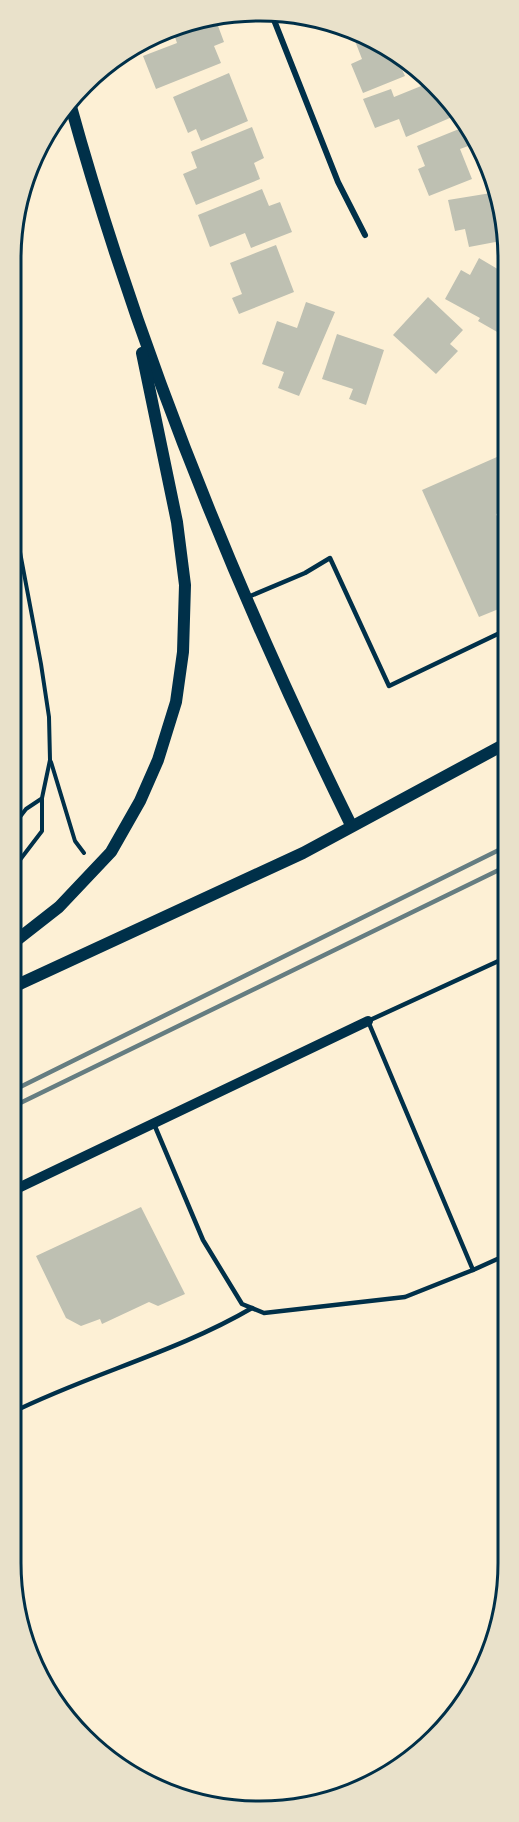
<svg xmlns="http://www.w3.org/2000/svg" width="519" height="1822" viewBox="0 0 519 1822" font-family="'Exo 2',sans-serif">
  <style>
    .building { fill: #bec0b2 }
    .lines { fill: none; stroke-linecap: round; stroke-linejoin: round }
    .path { stroke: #003049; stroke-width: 4 }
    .service { stroke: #003049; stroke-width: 4.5 }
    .minor { stroke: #003049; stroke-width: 6 }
    .tertiary { stroke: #003049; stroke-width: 10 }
    .secondary { stroke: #003049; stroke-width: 12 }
    .rail { stroke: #657d81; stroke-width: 4.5 }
    .rim { fill: none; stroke: #003049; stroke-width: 3 }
  </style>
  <rect width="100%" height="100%" fill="#fdf0d5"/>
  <g class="building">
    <path d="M211,15H214L224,42L214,46L221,63L156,89L143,56L177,43L173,31Z"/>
    <path d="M365,37L384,44L403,60L398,61L405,76L363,93L351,64L362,59L355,41Z"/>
    <path d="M229,73L248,121L201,141L196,129L188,133L173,97Z"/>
    <path d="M431,82L446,95L459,114L406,137L399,119L375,128L363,99L391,89L394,97Z"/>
    <path d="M252,127L264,158L254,163L260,179L196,205L183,174L197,168L191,152Z"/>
    <path d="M464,127L471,145L460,149L472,179L429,196L418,169L425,166L417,146Z"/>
    <path d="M262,189L269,206L280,202L292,232L251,248L245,233L210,247L198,215Z"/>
    <path d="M491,193L494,206L500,205L506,227V240L469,247L465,229L455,231L448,200Z"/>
    <path d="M276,245L294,292L239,314L232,298L242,294L230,263Z"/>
    <path d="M479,258L506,274V337L478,321L480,318L445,299L461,270L470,275Z"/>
    <path d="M428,297L463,330L450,344L458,351L436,374L393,335Z"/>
    <path d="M306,302L335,312L299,396L278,388L284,372L262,364L277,321L297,328Z"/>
    <path d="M337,334L384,350L366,405L349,399L353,389L322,379Z"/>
    <path d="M506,453V510L496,514L506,536V606L479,617L422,490Z"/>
    <path d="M141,1207L185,1294L158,1306L149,1302L102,1324L100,1319L81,1326L66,1318L36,1256Z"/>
    <path d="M11,1354L19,1371L11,1374Z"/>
  </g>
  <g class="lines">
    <g class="path">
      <path d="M51,762L75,841L84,853"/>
      <path d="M13,826L26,809L41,799"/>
      <path d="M13,869L42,831V798L50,760L49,717L41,664L14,520"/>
    </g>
    <g class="service">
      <path d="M248,597L305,573L330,558L389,686L506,630"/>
      <path d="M154,1124L203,1240L242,1304L264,1313L405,1297L473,1270L368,1021L505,958"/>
      <path d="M473,1270L504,1256"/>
      <path d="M11,1413C89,1374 177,1352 252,1308"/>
    </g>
    <path class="minor" d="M272,15L338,182L365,235"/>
    <path class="tertiary" d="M12,1191L368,1021"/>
    <g class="secondary">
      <path d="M70,103C139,353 237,593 351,825"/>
      <path d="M13,943L59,907L111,852L140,801L158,760L176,702L183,652L185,585L177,522L142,353"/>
      <path d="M13,987L303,853L505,744"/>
    </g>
    <g class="rail">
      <path d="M12,1091L505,847"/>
      <path d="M12,1107L505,867"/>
    </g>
  </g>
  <path d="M0 0H519V1822H0ZM259 21H260A238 238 0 0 1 498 259V1563A238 238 0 0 1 260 1801H259A238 238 0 0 1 21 1563V259A238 238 0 0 1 259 21Z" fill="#e9e1ca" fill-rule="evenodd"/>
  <path class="rim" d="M259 21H260A238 238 0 0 1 498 259V1563A238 238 0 0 1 260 1801H259A238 238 0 0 1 21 1563V259A238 238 0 0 1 259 21Z"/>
</svg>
